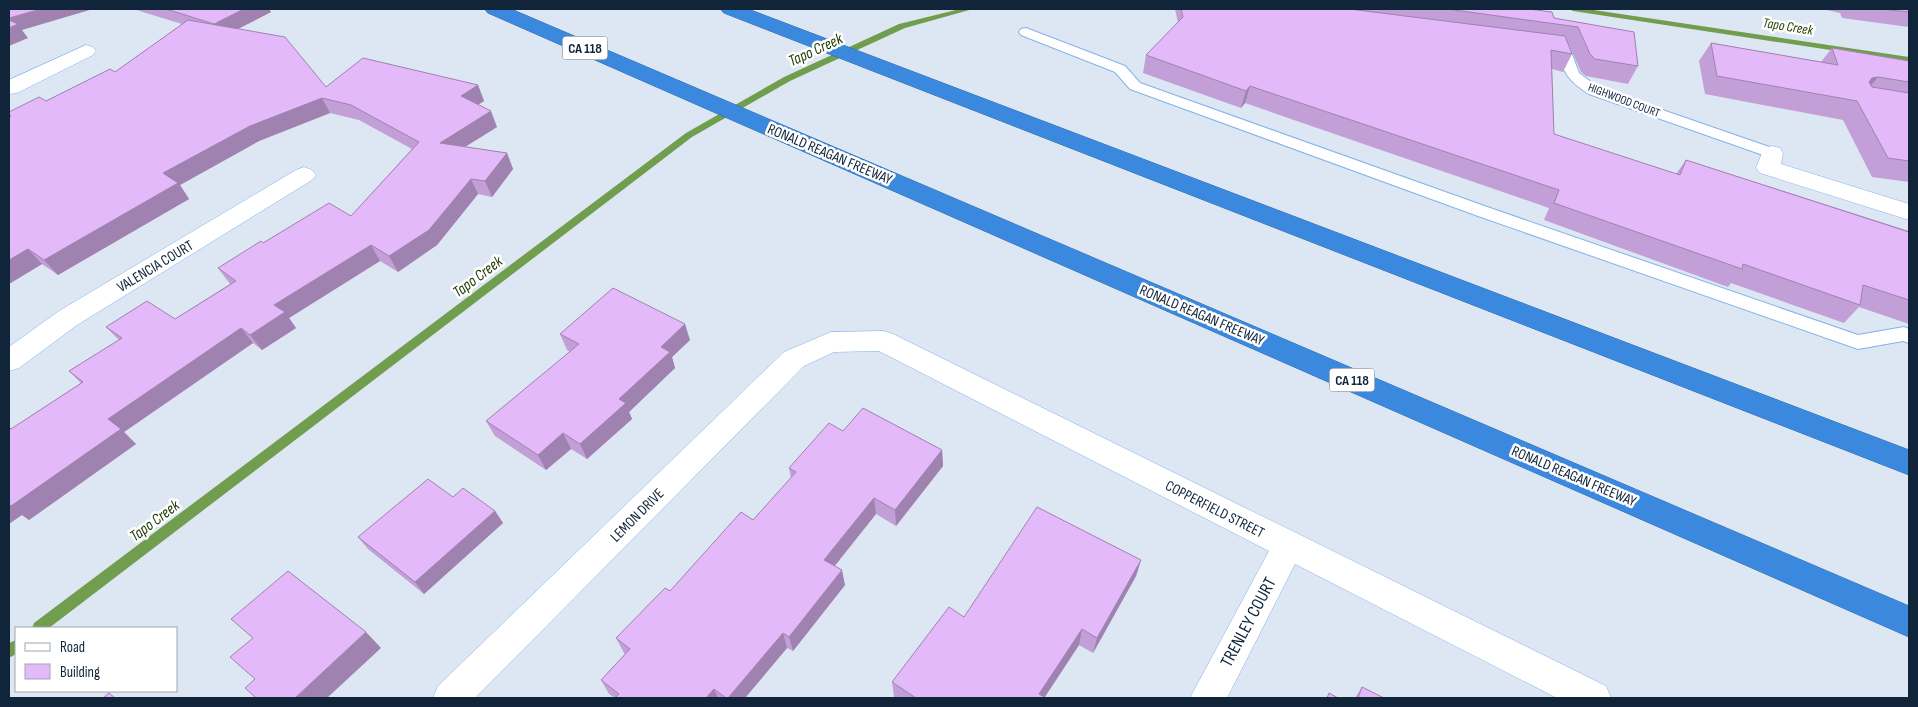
<svg xmlns="http://www.w3.org/2000/svg" width="1918" height="707" viewBox="0 0 1918 707" font-family="'Sofia Sans Condensed',sans-serif">
  <style>
    .lines { fill: none; stroke-linecap: round; stroke-linejoin: round }
    .stream { fill: #719e4e; fill-rule: evenodd }
    .lane-casing { stroke: #81b3ec; stroke-width: 2 }
    .street-casing { stroke: #81b3ec; stroke-width: 1 }
    .highway-casing { stroke: #2c66a5; stroke-width: 1 }
    .lane { fill: #fff; fill-rule: evenodd }
    .street { fill: #fff; fill-rule: evenodd }
    .highway { fill: #3b89de; fill-rule: evenodd }
    .wall { fill: #c39fd7 }
    .shaded-wall { fill: #9f82af }
    .building { fill: #e3b9fa; stroke: #9f82af }
    .labels { text-anchor: middle; stroke-width: 5; stroke-linejoin: round; paint-order: stroke }
    .far-street-label { font-size: 12px; fill: #10243a; stroke: #fff }
    .far-water-label { font-size: 14px; font-style: italic; fill: #1e3a00; stroke: #fff }
    .shield { fill: #fff; stroke: #586675; stroke-width: 1 }
    .shield-label { font-size: 14px; font-weight: bold; fill: #10243a }
    .street-label { font-size: 15px; fill: #10243a; stroke: #fff }
    .water-label { font-size: 16px; font-style: italic; fill: #1e3a00; stroke: #fff }
    .near-street-label { font-size: 18px; fill: #10243a; stroke: #fff }
  </style>
  <rect width="100%" height="100%" fill="#dde7f3"/>
  <g class="lines">
    <g class="stream">
      <path d="M960,9H973L905,28L790,81L692,137L49,628H32L34,623L686,133L784,77L899,24Z"/>
      <path d="M1569,9H1587L1909,57V62L1573,11Z"/>
      <path d="M16,640V654L9,658V643Z"/>
    </g>
    <g class="lane-casing">
      <g id="lane">
        <path d="M1026,28L1125,66L1140,83L1490,208L1858,335L1904,327L1909,329V343L1903,341L1858,349L1478,216L1130,89L1115,72L1021,35L1019,32L1021,29Z"/>
        <path d="M1553,44L1569,46L1579,73L1599,88L1778,150L1780,153L1778,156H1766L1589,94C1571,83 1563,73 1558,53L1548,51L1546,48L1548,45Z"/>
      </g>
    </g>
    <g class="street-casing">
      <g id="street">
        <path d="M86,45L93,47L96,51L93,55L17,93L9,94V80Z"/>
        <path d="M1772,146L1780,148L1783,153L1781,164L1909,204V220L1760,173L1756,168L1764,148Z"/>
        <path d="M304,167L312,170L316,175L312,180L77,325L19,368L9,371V347L59,311L296,170Z"/>
        <path d="M883,331L893,334L1606,686L1611,698H1557L1295,564L1227,698H1190L1269,551L879,351L834,352L804,366L475,698H433L438,686L784,352L831,332Z"/>
      </g>
    </g>
    <g class="highway-casing">
      <g id="highway">
        <path d="M485,9H511L1909,606V637L488,13Z"/>
        <path d="M721,9H748L1909,450V475L724,13Z"/>
      </g>
    </g>
    <use href="#lane" class="lane"/>
    <use href="#street" class="street"/>
    <use href="#highway" class="highway"/>
  </g>
  <g class="wall">
    <path d="M133,9H269L271,12L238,29L326,87L478,85L484,101L478,105L497,127L465,147L507,153L513,169L492,197L478,194L437,245L398,272L380,261L289,318L296,328L262,350L253,343L124,432L136,444L29,520L22,515L11,429L81,383L69,371L119,340L106,327L175,319L230,284L218,268L263,243L351,216L412,149L359,120L330,113L259,141L180,185L189,199L58,275L42,264L9,284V112L46,101L115,72L182,24Z"/>
    <path d="M1175,9H1529L1554,18L1634,32L1638,66L1628,84L1586,76L1581,72L1569,44H1568L1572,54L1563,72L1552,69L1554,134L1676,174L1686,160L1909,231V324L1859,307L1844,323L1731,283L1728,287L1544,220L1549,208L1245,103L1241,108L1143,73L1146,55L1178,23Z"/>
    <path d="M1822,9H1909V27L1842,18L1840,13Z"/>
    <path d="M1711,43L1821,62L1832,48L1909,61V182L1872,177L1843,120L1705,94L1699,61Z"/>
    <path d="M560,334L690,340L672,357L675,368L629,412L632,419L587,459L571,449L546,470L495,436L486,421L570,352L567,350Z"/>
    <path d="M843,431L942,450L943,466L896,526L876,514L835,566L845,585L793,651L787,648L745,698H615L609,694L601,680L625,654L624,653L616,638L753,520L791,478L789,468Z"/>
    <path d="M453,497L495,511L503,523L424,594L368,549L358,537Z"/>
    <path d="M1141,560L1136,576L1093,653L1079,645L1045,697L1046,698H895L894,697L892,682Z"/>
    <path d="M1362,687L1384,698H1355Z"/>
  </g>
  <g class="shaded-wall">
    <path d="M41,9H93L22,30L28,38L9,46V18Z"/>
    <path d="M244,9H269L271,12L222,37L214,24Z"/>
    <path d="M1878,77L1863,95L1858,96L1872,78Z"/>
    <path d="M478,85L484,101L467,111L461,96Z"/>
    <path d="M1250,86L1245,103L1241,108L1246,91Z"/>
    <path d="M322,98L330,113L259,141L180,185L189,199L58,275L44,260L163,173L250,126Z"/>
    <path d="M491,111L497,127L447,158L440,143Z"/>
    <path d="M507,153L513,169L492,197L485,181Z"/>
    <path d="M471,179L478,194L437,245L398,272L389,256Z"/>
    <path d="M371,245L380,261L289,318L296,328L262,350L250,335L274,305Z"/>
    <path d="M28,249L42,264L9,284V260Z"/>
    <path d="M685,324L690,340L672,357L675,368L629,412L632,419L587,459L580,444L619,399L661,347Z"/>
    <path d="M241,328L253,343L124,432L136,444L29,520L22,515L9,524V503L108,419Z"/>
    <path d="M563,433L571,449L546,470L538,455Z"/>
    <path d="M942,450L943,466L896,526L895,510Z"/>
    <path d="M874,498L876,514L827,575L824,560Z"/>
    <path d="M495,511L503,523L424,594L415,582Z"/>
    <path d="M1141,560L1136,576L1093,653L1097,638Z"/>
    <path d="M842,570L845,585L793,651L789,637Z"/>
    <path d="M1082,629L1079,645L1044,698L1039,694Z"/>
    <path d="M366,632L381,648L327,698H295Z"/>
    <path d="M783,633L787,648L745,698H728Z"/>
    <path d="M714,689L718,698H706Z"/>
  </g>
  <g class="building">
    <path d="M9,9H41L9,18Z"/>
    <path d="M166,9H244L214,24Z"/>
    <path d="M1181,9H1349L1565,36L1572,54L1551,50L1554,134L1680,175L1686,160L1909,232V300L1863,285L1860,305L1743,264L1742,269L1554,203L1559,190L1250,86L1246,91L1146,55L1183,17Z"/>
    <path d="M1447,9H1529L1552,12L1554,18L1634,32L1638,66L1595,59L1590,54L1578,27Z"/>
    <path d="M1881,9H1909V12Z"/>
    <path d="M9,20L18,24L9,28Z"/>
    <path d="M188,20L285,37L326,87L363,58L478,85L461,96L491,111L440,143L507,153L485,181L471,179L429,230L389,256L371,245L274,305L285,312L250,335L241,328L108,419L121,429L11,506L9,504V427L11,429L83,382L69,371L122,338L106,327L147,301L175,319L236,281L218,268L261,241L263,243L329,203L351,216L419,142L351,105L322,98L250,126L163,173L178,183L44,260L28,249L9,260V117L11,116L9,115V112L39,97L46,101L110,69L115,72Z"/>
    <path d="M1711,43L1838,65L1832,48L1909,61V82L1878,77L1872,78L1869,82L1872,87L1909,93V161L1888,158L1857,101L1717,76Z"/>
    <path d="M613,288L685,324L661,347L670,352L619,399L626,403L580,444L563,433L538,455L486,421L579,344L560,334Z"/>
    <path d="M863,408L942,450L895,510L874,498L824,560L842,570L789,637L783,633L728,698H726L714,689L706,698H615L619,694L601,680L630,649L616,638L665,588L670,591L741,512L753,520L796,472L789,468L829,423L843,431Z"/>
    <path d="M428,479L453,497L463,488L495,511L415,582L358,537Z"/>
    <path d="M1037,507L1141,560L1097,638L1082,629L1039,694L1046,698H916L892,682L949,607L964,617Z"/>
    <path d="M288,571L366,632L295,698H256L245,688L255,679L230,657L253,638L231,619Z"/>
    <path d="M1362,687L1384,698H1358Z"/>
    <path d="M109,693L115,698H103Z"/>
    <path d="M1329,693L1338,698H1327Z"/>
  </g>
  <g class="labels">
    <g class="far-street-label">
      <text transform="translate(1624 100) rotate(21)" y="4">HIGHWOOD COURT</text>
    </g>
    <g class="far-water-label">
      <text transform="translate(1788 26) rotate(9)" y="5">Tapo Creek</text>
    </g>
    <g class="shield">
      <rect x="562.5" y="36.5" width="45" height="23" rx="4"/>
      <rect x="1329.5" y="368.5" width="45" height="23" rx="4"/>
    </g>
    <g class="shield-label">
      <text x="585" y="53">CA 118</text>
      <text x="1352" y="385">CA 118</text>
    </g>
    <g class="street-label">
      <text transform="translate(830 154) rotate(23)" y="5">RONALD REAGAN FREEWAY</text>
      <text transform="translate(155 266) rotate(-31)" y="5">VALENCIA COURT</text>
      <text transform="translate(1202 315) rotate(23)" y="5">RONALD REAGAN FREEWAY</text>
      <text transform="translate(1574 476) rotate(23)" y="5">RONALD REAGAN FREEWAY</text>
      <text transform="translate(1215 509) rotate(27)" y="5">COPPERFIELD STREET</text>
      <text transform="translate(637 515) rotate(-45)" y="5">LEMON DRIVE</text>
    </g>
    <g class="water-label">
      <text transform="translate(815 49) rotate(-25)" y="6">Tapo Creek</text>
      <text transform="translate(477 276) rotate(-37)" y="6">Tapo Creek</text>
      <text transform="translate(154 520) rotate(-37)" y="6">Tapo Creek</text>
    </g>
    <g class="near-street-label">
      <text transform="translate(1248 622) rotate(-62)" y="6">TRENLEY COURT</text>
    </g>
  </g>
  <rect width="1918" height="707" fill="none" stroke="#10243a" stroke-width="20"/>
  <rect x="15" y="627" width="162" height="65" fill="#ffffff" stroke="#9fa7b0"/>
  <rect x="25" y="643" width="25" height="8" fill="#ffffff" stroke="#9fa7b0"/>
  <text x="60" y="652" font-size="15" fill="#10243a">Road</text>
  <rect x="25" y="664" width="25" height="15" fill="#e3b9fa" stroke="#9fa7b0"/>
  <text x="60" y="677" font-size="15" fill="#10243a">Building</text>
</svg>
